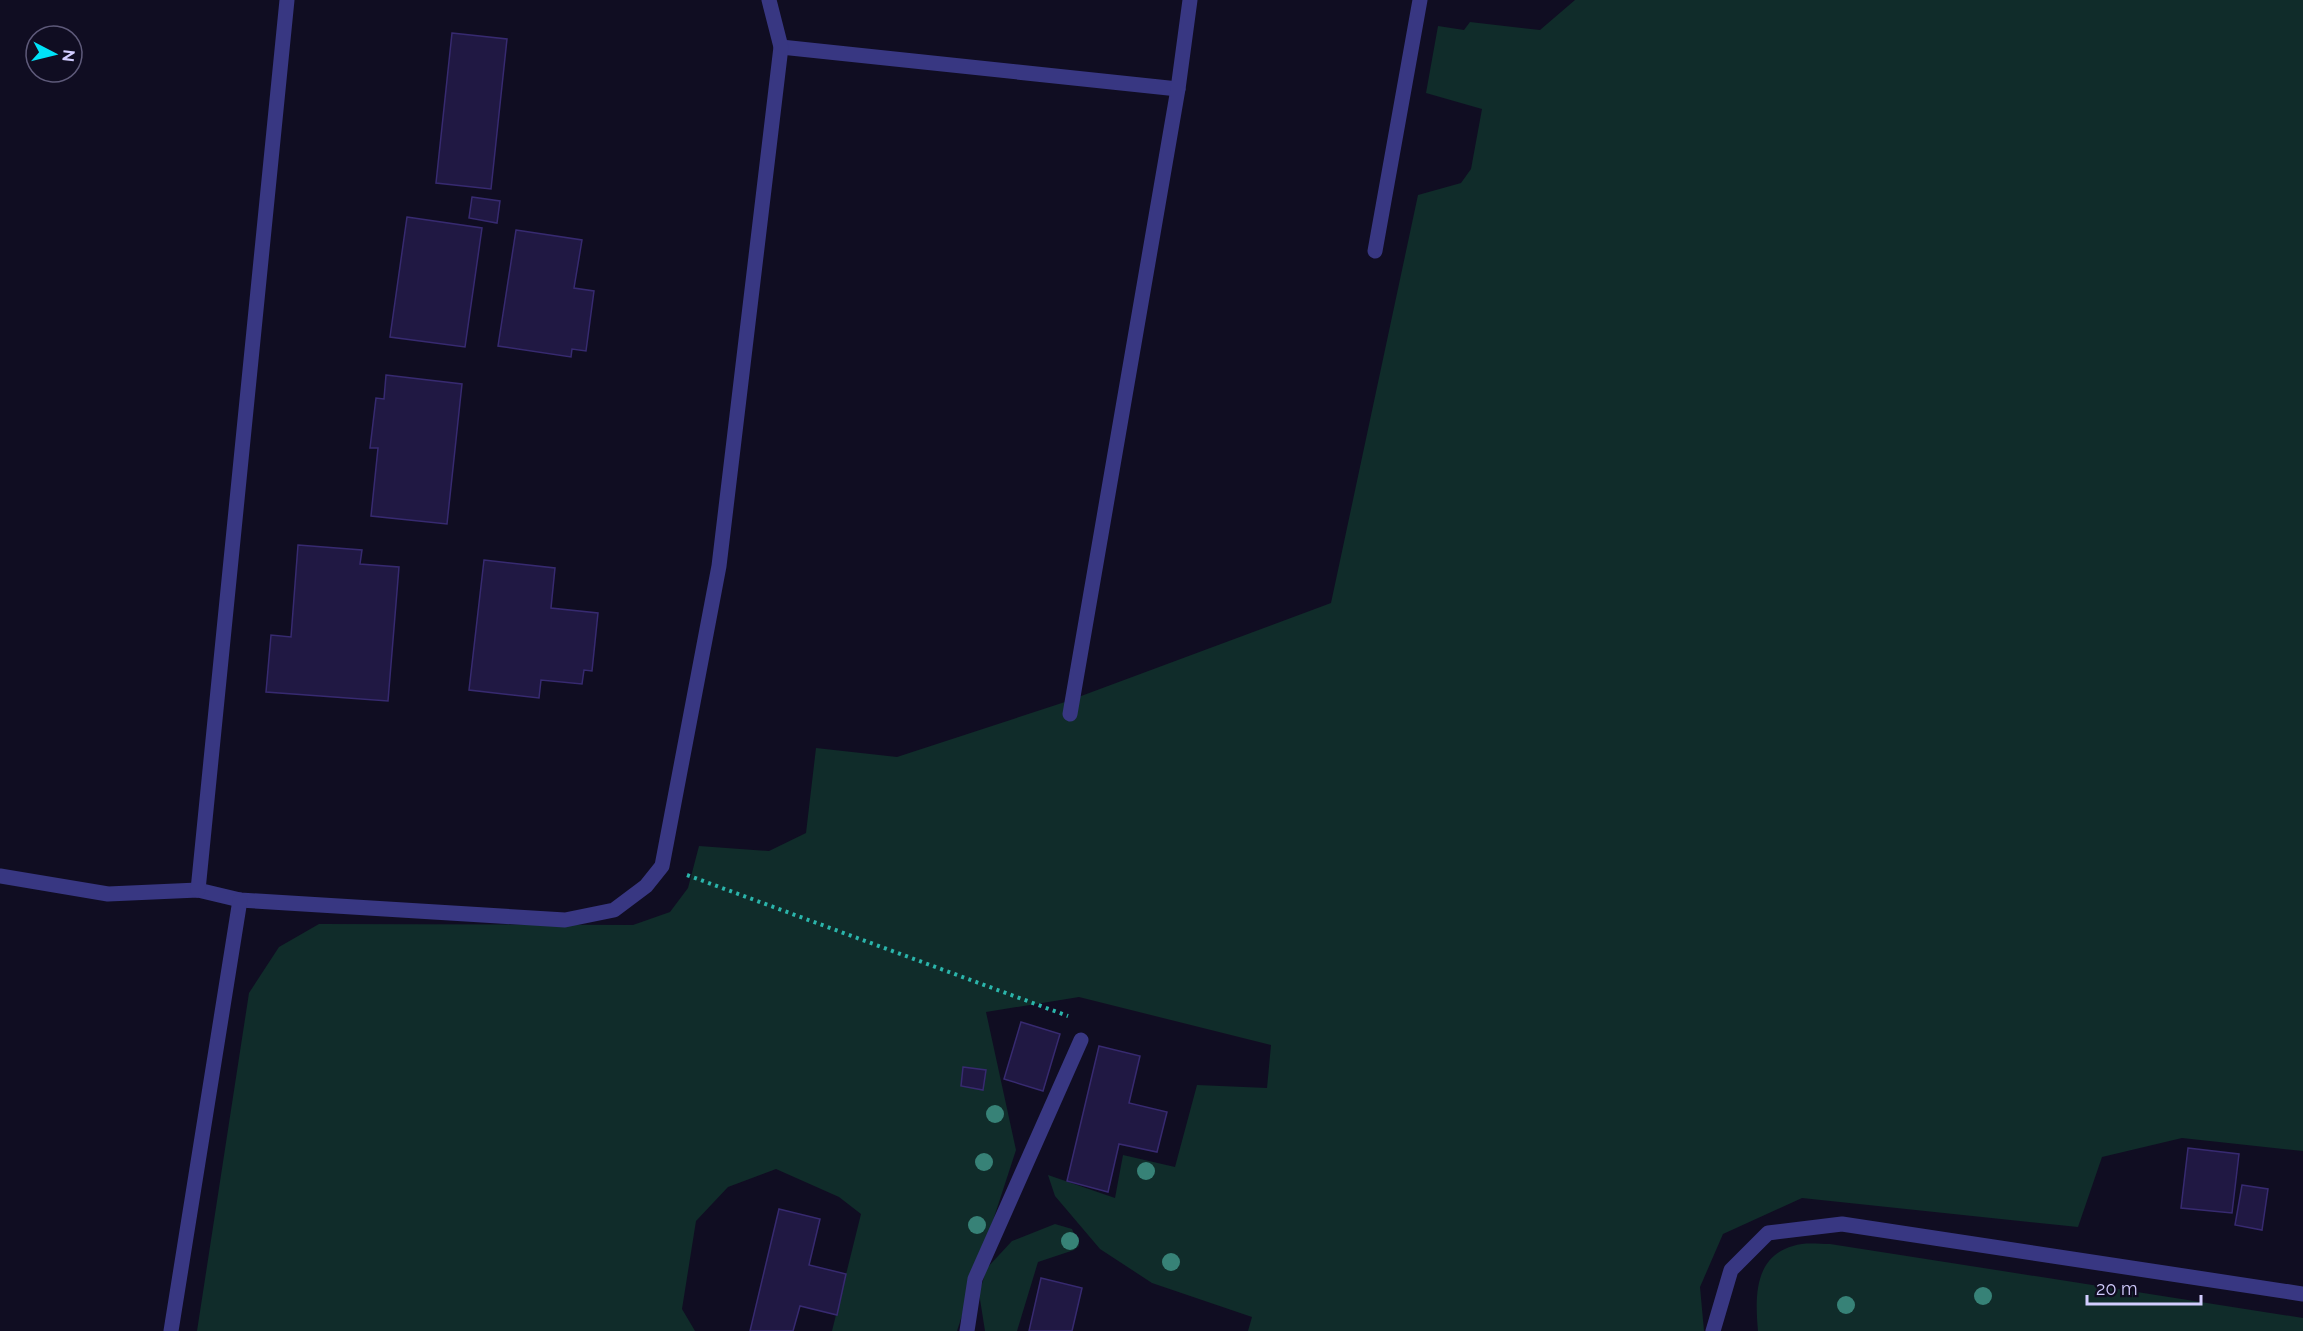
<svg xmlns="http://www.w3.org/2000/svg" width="2303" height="1331" viewBox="0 0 2303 1331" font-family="Raleway,sans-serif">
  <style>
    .green { fill: #102c2a }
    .building { fill: #201843; stroke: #372a70; stroke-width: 1.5 }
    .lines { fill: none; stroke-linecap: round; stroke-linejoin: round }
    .path { stroke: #2bb5ab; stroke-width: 4; stroke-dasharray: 3 4.5; stroke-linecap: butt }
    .service { stroke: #383782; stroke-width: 15 }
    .minor { stroke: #383782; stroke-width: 15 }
    .tree { fill: #378277 }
  </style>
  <rect width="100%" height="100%" fill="#100d22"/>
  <g class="green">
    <path d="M1575,0H2303V1151L2182,1138L2102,1157L2078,1227L1802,1198L1723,1234L1700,1287L1704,1331H1248L1252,1317L1152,1283L1100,1249L1055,1196L1048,1175L1115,1198L1123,1155L1175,1167L1197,1085L1267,1088L1271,1045L1079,997L986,1012L1016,1150L957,1331H832L861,1214L839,1197L776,1169L728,1187L696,1221L682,1309L695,1331H197L249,993L279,947L319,924L633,925L670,912L688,888L699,846L769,851L806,833L816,748L897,757L1065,702L1331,603L1418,195L1461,183L1471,169L1482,109L1426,93L1438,26L1464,30L1470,22L1540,30Z"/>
    <path d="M1055,1224L1072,1229L1079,1246L1074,1250L1038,1262L1017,1331H985L979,1293L987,1268L1012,1241Z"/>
    <path d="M1830,1244L2303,1318V1331H1758C1755,1297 1754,1257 1793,1246C1804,1242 1818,1244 1830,1244Z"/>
  </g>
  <g class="building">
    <path d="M452,33L507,39L491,189L436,183Z"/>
    <path d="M472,197L500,201L497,223L469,218Z"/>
    <path d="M407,217L482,228L465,347L390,337Z"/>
    <path d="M516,230L582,240L574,288L594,291L586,351L572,349L571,357L498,346Z"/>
    <path d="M386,375L462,384L447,524L371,516L378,448H370L376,398L384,399Z"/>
    <path d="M298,545L362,550L360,564L399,567L388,701L266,692L271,635L291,637Z"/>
    <path d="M484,560L555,568L551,608L598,613L592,671L584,670L582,684L541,680L539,698L469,690Z"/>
    <path d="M1021,1022L1060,1034L1043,1091L1004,1079Z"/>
    <path d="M1099,1046L1140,1056L1129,1103L1167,1112L1157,1152L1119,1144L1108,1192L1067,1181Z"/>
    <path d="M963,1067L986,1070L983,1090L961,1086Z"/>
    <path d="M2188,1148L2239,1154L2232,1213L2181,1208Z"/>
    <path d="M2242,1185L2268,1189L2262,1230L2235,1225Z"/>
    <path d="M779,1209L820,1219L809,1265L846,1274L837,1315L800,1306L793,1331H750Z"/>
    <path d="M1041,1278L1082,1288L1072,1331H1029Z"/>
  </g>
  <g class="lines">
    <path class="path" d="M687,875L1068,1016"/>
    <g class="service">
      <path d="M967,1331L975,1279L1081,1040"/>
      <path d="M1713,1331L1731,1270L1768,1233L1842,1224L2303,1294"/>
    </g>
    <g class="minor">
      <path d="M781,47L1178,89"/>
      <path d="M1375,251L1420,0"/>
      <path d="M1070,714L1178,89L1190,0"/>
      <path d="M0,876L108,894L198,890L240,900L565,920L614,910L646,886L662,866L719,566L781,47L769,0"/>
      <path d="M198,890L287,0"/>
      <path d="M171,1331L240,900"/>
    </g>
  </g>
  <g class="tree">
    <circle cx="995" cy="1114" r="9"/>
    <circle cx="984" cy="1162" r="9"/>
    <circle cx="1146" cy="1171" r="9"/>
    <circle cx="977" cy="1225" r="9"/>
    <circle cx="1070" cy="1241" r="9"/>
    <circle cx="1171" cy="1262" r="9"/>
    <circle cx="1983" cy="1296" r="9"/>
    <circle cx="1846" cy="1305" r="9"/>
  </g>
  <g transform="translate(54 54) rotate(97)"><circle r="28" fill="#100d22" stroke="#5e5a7a" stroke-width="1.5"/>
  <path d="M0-4.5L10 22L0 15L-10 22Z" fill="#00e3f8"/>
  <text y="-9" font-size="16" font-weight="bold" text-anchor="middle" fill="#d2cdff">N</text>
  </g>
  <path d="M2087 1295v9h114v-9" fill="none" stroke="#d2cdff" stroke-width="3"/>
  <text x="2096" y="1295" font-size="18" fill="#d2cdff" stroke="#100d22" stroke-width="4.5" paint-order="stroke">20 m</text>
</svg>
